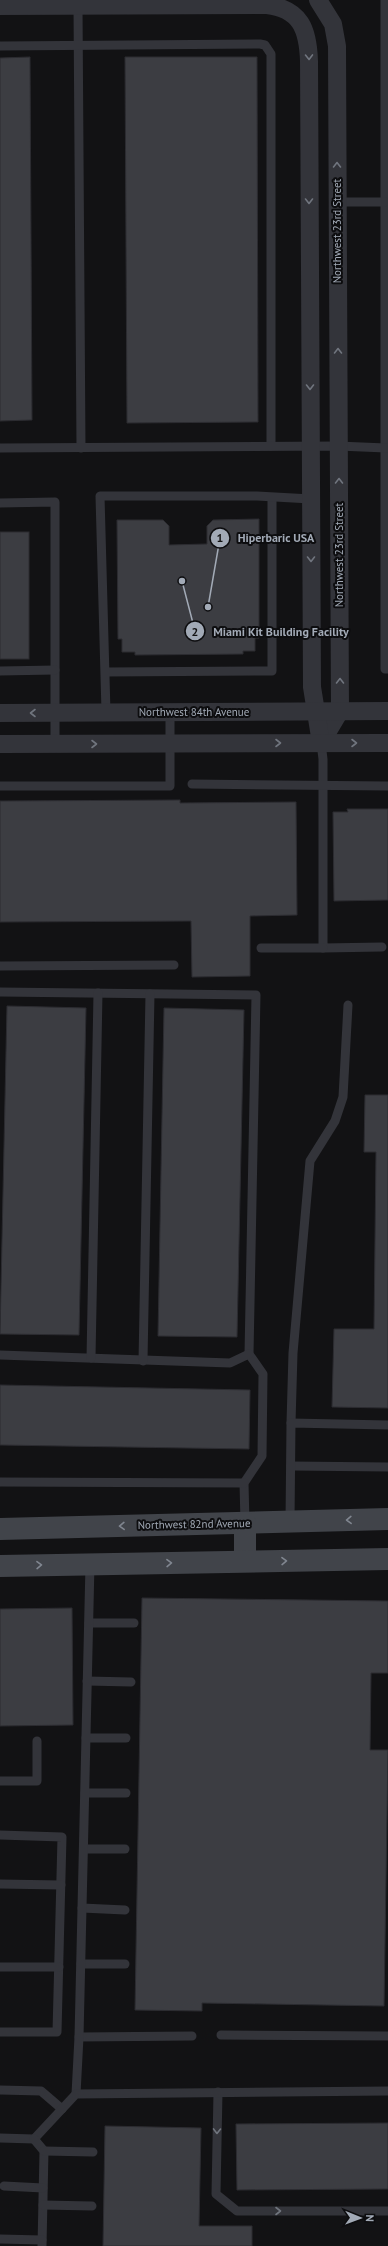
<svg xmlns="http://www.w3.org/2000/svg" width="388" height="2246" viewBox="0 0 388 2246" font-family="'PT Sans',sans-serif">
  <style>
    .building { fill: #3c3d42; stroke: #2c2c31 }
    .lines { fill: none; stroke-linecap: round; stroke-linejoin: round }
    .lane { stroke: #33343a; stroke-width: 9 }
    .street { stroke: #33343a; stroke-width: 18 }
    .secondary { stroke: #41444a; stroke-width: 22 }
    .oneway { stroke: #70757e }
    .oneway2 { stroke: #808690 }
    .labels { text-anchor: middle; stroke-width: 4; stroke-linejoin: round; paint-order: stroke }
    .street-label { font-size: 11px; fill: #a2aab6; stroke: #0d0d0f }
    .leader { fill: none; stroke: #a2aab6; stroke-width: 1.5 }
    .callout-dot { fill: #a2aab6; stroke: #0d0d0f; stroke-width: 1.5 }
    .mark-label { font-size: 12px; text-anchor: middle; font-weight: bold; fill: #111 }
    .callout-label { font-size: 12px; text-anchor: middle; font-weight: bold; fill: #a2aab6; stroke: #0d0d0f; stroke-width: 4; stroke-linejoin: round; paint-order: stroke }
  </style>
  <rect width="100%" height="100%" fill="#121214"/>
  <g class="building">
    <path d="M30,57L32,420L0,421V58Z"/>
    <path d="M125,57H257L258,422L127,423Z"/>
    <path d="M259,519V638H255V651H243V654L135,655V652H122V639H118L117,520H163L169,526V545L207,544V526L213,520Z"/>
    <rect x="0" y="532" width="29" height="127"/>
    <path d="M180,800V803L296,802L297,915L250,916V976L192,977L191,921L0,922V801Z"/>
    <path d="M347,809H388V900L334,901L333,812H348Z"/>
    <path d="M7,1006L86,1008L79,1335L0,1334Z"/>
    <path d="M164,1008L244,1010L237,1337L158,1336Z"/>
    <path d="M365,1095H388V1408L332,1407L334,1329H374L376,1152H364Z"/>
    <path d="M0,1385L250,1390L249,1449L0,1445Z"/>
    <path d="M142,1598L388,1601V1673H371L370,1750H388L384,2006L202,2003V2011L135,2010Z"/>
    <path d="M72,1608L73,1725L0,1726V1609Z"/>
    <path d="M388,2123V2189L237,2190L236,2124Z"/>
    <path d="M105,2126L201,2128L199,2226H252V2246H103Z"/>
  </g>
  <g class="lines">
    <g class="lane">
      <path d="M385,0V669H388"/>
      <path d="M78,6L81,448"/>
      <path d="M0,46L260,44L265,45L271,54V446"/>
      <path d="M337,202H385"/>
      <path d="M0,448L338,446L386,448"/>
      <path d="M0,503L55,502V744"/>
      <path d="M0,671L55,670"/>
      <path d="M106,672L272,671V498"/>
      <path d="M106,712L100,496H257L311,499"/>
      <path d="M321,743L323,759V948L382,947"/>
      <path d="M192,784L388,786"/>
      <path d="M0,786H170V712"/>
      <path d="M261,948H323"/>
      <path d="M0,966L174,965"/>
      <path d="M0,992L256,995L249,1354L263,1374L262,1456L244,1483L245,1523"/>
      <path d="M0,1355L230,1363L249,1354"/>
      <path d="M91,1358L98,993"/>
      <path d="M143,1361L150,994"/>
      <path d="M291,1423L293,1353L310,1161L335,1121L343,1097L348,1005"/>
      <path d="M291,1466L388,1467"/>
      <path d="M0,1482L244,1483"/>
      <path d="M290,1521L291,1423L388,1425"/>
      <path d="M89,1623H134"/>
      <path d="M87,1681L131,1682"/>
      <path d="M86,1738H126"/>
      <path d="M0,1781H37V1741"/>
      <path d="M85,1793H126"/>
      <path d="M0,1835L62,1837L57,2032H0"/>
      <path d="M84,1849H125"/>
      <path d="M0,1884L61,1885"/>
      <path d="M82,1908L125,1910"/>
      <path d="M81,1964H125"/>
      <path d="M0,1967H59"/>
      <path d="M221,2035L388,2036"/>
      <path d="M79,2037L192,2036"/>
      <path d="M0,2090L41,2091L62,2109"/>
      <path d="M218,2092L216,2194L237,2211H388"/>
      <path d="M76,2094L79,2037L90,1564"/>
      <path d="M0,2138L34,2139L76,2094L388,2091"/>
      <path d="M34,2139L44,2151L42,2246"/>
      <path d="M44,2151L93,2152"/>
      <path d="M4,2186L43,2188"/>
      <path d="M43,2205L92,2206"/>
      <path d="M0,2239L42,2240"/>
    </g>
    <g class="street">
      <path d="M318,0L333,24L337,46L340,711L321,743"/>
      <path d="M0,6L267,5C301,9 308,30 309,61L312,687L321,743"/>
      <path d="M0,713L388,711"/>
      <path d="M0,744L388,743"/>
    </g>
    <g class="secondary">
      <path d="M0,1529L388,1519"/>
      <path d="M245,1561V1523"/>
      <path d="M0,1566L388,1559"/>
    </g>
  </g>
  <defs><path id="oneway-chevron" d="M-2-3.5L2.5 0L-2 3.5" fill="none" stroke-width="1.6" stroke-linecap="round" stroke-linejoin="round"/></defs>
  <g class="oneway">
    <use href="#oneway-chevron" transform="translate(309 57) rotate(89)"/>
    <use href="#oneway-chevron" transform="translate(337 165) rotate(-90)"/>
    <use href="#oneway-chevron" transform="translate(309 201) rotate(90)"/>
    <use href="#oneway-chevron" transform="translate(338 351) rotate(-90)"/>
    <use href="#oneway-chevron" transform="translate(310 387) rotate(90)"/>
    <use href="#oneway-chevron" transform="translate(339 481) rotate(-90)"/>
    <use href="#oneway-chevron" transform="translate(311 559) rotate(90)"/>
    <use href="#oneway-chevron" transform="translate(340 681) rotate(-90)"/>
    <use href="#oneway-chevron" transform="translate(33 713) rotate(180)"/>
    <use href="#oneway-chevron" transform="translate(278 743)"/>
    <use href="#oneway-chevron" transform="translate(354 743)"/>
    <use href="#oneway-chevron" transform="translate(94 744)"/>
    <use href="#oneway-chevron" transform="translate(217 2131) rotate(91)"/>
    <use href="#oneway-chevron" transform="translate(278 2211)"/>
  </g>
  <g class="oneway2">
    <use href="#oneway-chevron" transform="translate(349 1520) rotate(178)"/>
    <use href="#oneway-chevron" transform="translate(122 1526) rotate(178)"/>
    <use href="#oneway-chevron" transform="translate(284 1561) rotate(-1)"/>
    <use href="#oneway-chevron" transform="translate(169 1563) rotate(-1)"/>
    <use href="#oneway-chevron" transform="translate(39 1565) rotate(-1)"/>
  </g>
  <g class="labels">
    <g class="street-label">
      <text transform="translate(337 231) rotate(-90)" y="4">Northwest 23rd Street</text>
      <text transform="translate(339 555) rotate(-90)" y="4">Northwest 23rd Street</text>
      <text x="194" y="716">Northwest 84th Avenue</text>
      <text transform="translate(194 1524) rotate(-1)" y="4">Northwest 82nd Avenue</text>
    </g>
  </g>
  <path class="leader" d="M208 607L220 538M182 581L195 631"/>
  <g class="callout-dot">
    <circle cx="208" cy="607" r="4"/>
    <circle cx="182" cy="581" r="4"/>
    <circle cx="220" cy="538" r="10"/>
    <circle cx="195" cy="631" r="10"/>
  </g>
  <g class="mark-label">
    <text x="220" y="542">1</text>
    <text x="195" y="636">2</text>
  </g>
  <g class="callout-label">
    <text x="276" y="542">Hiperbaric USA</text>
    <text x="281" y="636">Miami Kit Building Facility</text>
  </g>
  <g transform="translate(360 2218) rotate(91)" stroke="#0d0d0f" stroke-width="3" paint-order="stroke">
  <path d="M0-3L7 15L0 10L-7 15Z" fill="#a2aab6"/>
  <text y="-6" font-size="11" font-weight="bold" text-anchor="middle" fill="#a2aab6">N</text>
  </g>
</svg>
